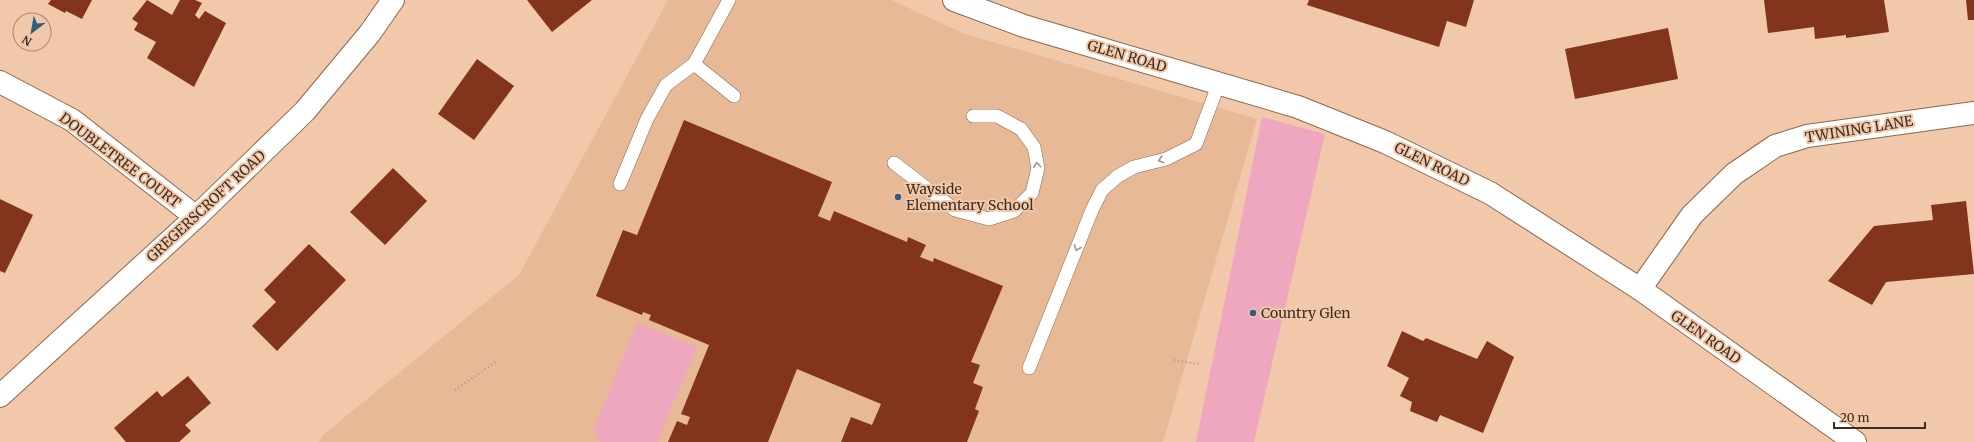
<svg xmlns="http://www.w3.org/2000/svg" width="1974" height="442" viewBox="0 0 1974 442" font-family="Merriweather,serif">
  <style>
    .built { fill: #e8b997 }
    .green { fill: #eea7bf }
    .building { fill: #83341c }
    .lines { fill: none; stroke-linecap: round; stroke-linejoin: round }
    .service-casing { stroke: #8c674d; stroke-width: 14 }
    .minor-casing { stroke: #8c674d; stroke-width: 24 }
    .secondary-casing { stroke: #8c674d; stroke-width: 24 }
    .path { stroke: #b5957d; stroke-width: 2.5; stroke-dasharray: 1 3; stroke-linecap: butt }
    .service { stroke: #fff; stroke-width: 13 }
    .minor { stroke: #fff; stroke-width: 22 }
    .secondary { stroke: #fff; stroke-width: 22 }
    .oneway { stroke: #9e9690 }
    .poi-dot { fill: #2e5f7d; stroke: #f1c8aa; stroke-width: 1.5 }
    .labels { text-anchor: middle; stroke-width: 4; stroke-linejoin: round; paint-order: stroke }
    .street-label { font-size: 14px; fill: #3d2d22; stroke: #f1c8aa }
    .poi-label { font-size: 14px; fill: #3d2d22; stroke: #f1c8aa; text-anchor: start }
  </style>
  <rect width="100%" height="100%" fill="#f1c8aa"/>
  <path class="built" d="M668,0H891L965,34L1257,119L1163,442H319L323,435L519,275Z"/>
  <g class="green">
    <path d="M1262,117L1325,134L1254,442H1196Z"/>
    <path d="M637,323L697,347L657,442H600L594,428Z"/>
  </g>
  <g class="building">
    <path d="M51,0H92L82,19L66,11L65,13L48,4Z"/>
    <path d="M147,0L172,15L180,0H195L202,3L195,15L199,19L205,11L226,23L194,87L147,58L156,42L134,30L138,23L132,19Z"/>
    <path d="M527,0H592L552,32Z"/>
    <path d="M1309,0H1474L1466,27L1447,21L1439,47L1307,5Z"/>
    <path d="M1764,0H1884L1889,32L1846,38V35L1815,39L1814,27L1768,33Z"/>
    <path d="M1966,0H1974V20H1968Z"/>
    <path d="M1668,28L1678,79L1575,99L1565,49Z"/>
    <path d="M477,59L514,86L474,140L438,114Z"/>
    <path d="M684,120L832,182L818,216L830,221L834,211L907,242L908,237L926,245L920,257L933,262L934,258L1003,286L971,362L980,365L973,383L983,387L975,409L979,411L967,442H841L851,417L872,425L881,404L797,369L768,442H668L677,421L687,425L690,417L681,414L709,345L649,320L651,315L643,312L642,315L596,296L623,230L637,235Z"/>
    <path d="M393,168L427,201L385,245L350,212Z"/>
    <path d="M0,199L33,215L5,273L0,271Z"/>
    <path d="M1966,201L1974,274L1886,282L1872,305L1828,281L1874,226L1933,220L1931,205Z"/>
    <path d="M309,244L346,280L277,351L252,326L276,302L264,290Z"/>
    <path d="M1402,331L1423,341L1426,338L1477,359L1487,341L1514,357L1483,433L1440,415L1437,422L1410,411L1412,402L1400,396L1409,378L1387,366Z"/>
    <path d="M188,376L211,403L185,425L191,431L179,442H126L114,428L157,391L162,397Z"/>
  </g>
  <g class="lines">
    <g class="service-casing">
      <g id="service">
        <path d="M729,0L694,64L734,96"/>
        <path d="M894,163L955,210L989,219L1014,211L1032,193L1038,168L1034,147L1021,129L997,116H973"/>
        <path d="M620,184L647,119L666,85L694,64"/>
        <path d="M1029,368L1092,210L1102,190L1118,176L1134,167L1166,159L1196,144L1219,83"/>
      </g>
    </g>
    <g class="minor-casing">
      <g id="minor">
        <path d="M0,82L72,120L196,217"/>
        <path d="M1640,289L1692,215L1734,174L1775,146L1807,136L1974,113"/>
        <path d="M0,396L196,217L305,111L370,33L393,0"/>
      </g>
    </g>
    <g class="secondary-casing">
      <path id="secondary" d="M954,0L1024,26L1298,107L1385,142L1490,193L1640,289L1855,442"/>
    </g>
    <g class="path">
      <path d="M1174,360L1199,364"/>
      <path d="M455,390L497,361"/>
    </g>
    <use href="#service" class="service"/>
    <use href="#minor" class="minor"/>
    <use href="#secondary" class="secondary"/>
  </g>
  <defs><path id="oneway-chevron" d="M-2-3.5L2.5 0L-2 3.5" fill="none" stroke-width="1.6" stroke-linecap="round" stroke-linejoin="round"/></defs>
  <g class="oneway">
    <use href="#oneway-chevron" transform="translate(1161 160) rotate(164)"/>
    <use href="#oneway-chevron" transform="translate(1037 165) rotate(-95)"/>
    <use href="#oneway-chevron" transform="translate(1077 248) rotate(112)"/>
  </g>
  <g class="poi-dot">
    <circle cx="898" cy="197" r="4"/>
    <circle cx="1253" cy="313" r="4"/>
  </g>
  <g class="labels">
    <g class="street-label">
      <text transform="translate(1127 56) rotate(16)" y="5">GLEN ROAD</text>
      <text transform="translate(1859 129) rotate(-9)" y="5">TWINING LANE</text>
      <text transform="translate(120 160) rotate(37)" y="5">DOUBLETREE COURT</text>
      <text transform="translate(1432 164) rotate(26)" y="5">GLEN ROAD</text>
      <text transform="translate(206 206) rotate(-43)" y="5">GREGERSCROFT ROAD</text>
      <text transform="translate(1706 337) rotate(35)" y="5">GLEN ROAD</text>
    </g>
    <g class="poi-label">
      <text x="906" y="194">Wayside<tspan x="906" dy="16">Elementary School</tspan></text>
      <text x="1261" y="318">Country Glen</text>
    </g>
  </g>
  <g transform="translate(32 32) rotate(211)"><circle r="19" fill="#f1c8aa" stroke="#a98a74"/>
  <path d="M0-3L7 15L0 10L-7 15Z" fill="#2e5f7d"/>
  <text y="-6" font-size="11" font-weight="bold" text-anchor="middle" fill="#3d2d22">N</text>
  </g>
  <path d="M1834 422v6h91v-6" fill="none" stroke="#3d2d22" stroke-width="2"/>
  <text x="1840" y="422" font-size="12" fill="#3d2d22" stroke="#f1c8aa" stroke-width="3" paint-order="stroke">20 m</text>
</svg>
